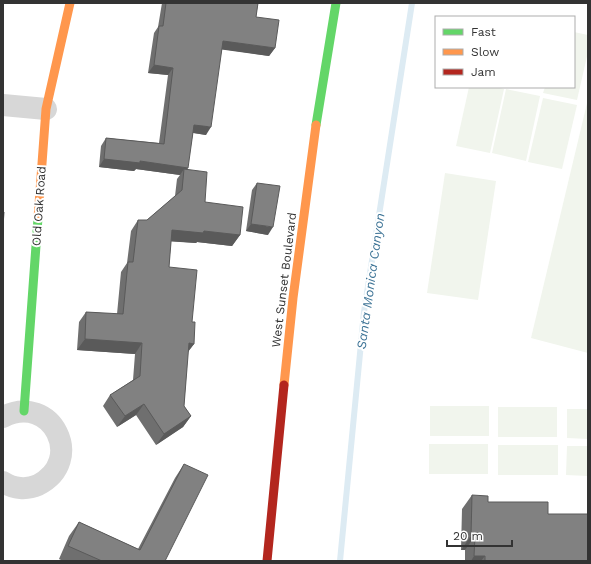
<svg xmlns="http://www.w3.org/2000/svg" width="591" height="564" viewBox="0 0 591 564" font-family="'Work Sans',sans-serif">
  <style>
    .green { fill: #f1f5ed }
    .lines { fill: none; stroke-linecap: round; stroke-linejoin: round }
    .stream { stroke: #ddebf3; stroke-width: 6 }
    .street { stroke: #d7d7d7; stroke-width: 22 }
    .fast { stroke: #63d668; stroke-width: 9 }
    .slow { stroke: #ff974d; stroke-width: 9 }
    .jam { stroke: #b3261e; stroke-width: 9 }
    .wall { fill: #6f6f6f }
    .shaded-wall { fill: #5a5a5a }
    .building { fill: #818181; stroke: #5a5a5a }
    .labels { text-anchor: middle; stroke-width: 4; stroke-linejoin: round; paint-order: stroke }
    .street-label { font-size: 12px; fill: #333; stroke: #fff }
    .water-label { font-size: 13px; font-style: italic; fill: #3f7597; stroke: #fff }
  </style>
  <rect width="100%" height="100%" fill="#fff"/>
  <g class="green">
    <path d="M574,32L588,35V52L577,100L543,93L545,87H574Z"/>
    <path d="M469,87H495L504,89L490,153L456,146Z"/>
    <path d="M506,89L540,96L526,161L492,153Z"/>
    <path d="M543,98L577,105L562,169L528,162Z"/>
    <path d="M588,99V353L531,338Z"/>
    <path d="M445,173L496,181L478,300L427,293Z"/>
    <rect x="430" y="406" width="59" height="30"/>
    <rect x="498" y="407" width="59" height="30"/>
    <path d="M567,409H588V439L567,438Z"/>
    <rect x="429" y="444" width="59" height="30"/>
    <rect x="498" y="445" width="60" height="30"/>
    <path d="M567,446H588V476L566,475Z"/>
  </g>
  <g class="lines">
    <path class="stream" d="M340,561L364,312L412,3"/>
    <g class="street">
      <path d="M3,105L46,109"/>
      <path d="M3,417C52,392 86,461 38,485C27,490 13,489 3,482"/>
    </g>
    <g class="fast">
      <path d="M316,125L336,3"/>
      <path d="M24,411L38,218"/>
    </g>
    <g class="slow">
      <path d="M38,218L46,109L70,3"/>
      <path d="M284,385L293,298L316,125"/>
    </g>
    <path class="jam" d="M267,561L284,385"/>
  </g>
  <g class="wall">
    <path d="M162,3H258L256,17L275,48L269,56L222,49L206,135L193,133L187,169L205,202L240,235L232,246L197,242L196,243L171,241L169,267L192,322L194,344L188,352L184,406L191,416L183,427L156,445L136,415L117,427L103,406L110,395L133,380L135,354L77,350L79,322L86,312L117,314L121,272L127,263L131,231L138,220H147L175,196L177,179L180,175L136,169L134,171L99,167L101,146L106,138L159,143L168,75L148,73L154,33L158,27Z"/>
    <path d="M257,183L268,235L246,231L252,190Z"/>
    <path d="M184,464L165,561H63L59,559L69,536L79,522L138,549L175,478Z"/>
    <path d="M472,495L488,502L548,514L588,561H465V550H461L462,509Z"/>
  </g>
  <g class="shaded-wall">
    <path d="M223,41L275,48L269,56L218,49Z"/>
    <path d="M154,65L173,68L168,75L148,73Z"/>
    <path d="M194,125L211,127L206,135L188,132Z"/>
    <path d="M104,159L140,161L188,168L184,174V169L180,175L136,169L134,171L99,167Z"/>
    <path d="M251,224L273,227L268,235L246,231Z"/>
    <path d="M172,230L204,231L240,235L232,246L197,242L196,243L164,241Z"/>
    <path d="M85,339L142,343L135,354L77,350Z"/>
    <path d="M189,343L194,344L186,354Z"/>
    <path d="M144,404L136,415L117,427L125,416Z"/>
    <path d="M191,416L183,427L156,445L164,434Z"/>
    <path d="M471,536H475L465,550H461Z"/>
    <path d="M474,556H485L481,561H471Z"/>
  </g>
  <g class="building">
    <path d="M166,3H258L256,17L279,20L275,48L223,41L211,127L194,125L188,168L140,161V163L104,159L106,138L164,144L173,68L154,65L159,26H163Z"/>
    <path d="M184,169L207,172L205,202L243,207L240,235L204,231L203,233L172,230L169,267L197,270L192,322H195L194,344L189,343L184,406L191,416L164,434L144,404L125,416L110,395L140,376L142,343L85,339L86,312L123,314L128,262H133L138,220H147L182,190Z"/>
    <path d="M257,183L280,186L273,227L251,224Z"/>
    <path d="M3,211L4,212L3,226Z"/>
    <path d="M184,464L208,475L165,561H102L68,546L79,522L140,550Z"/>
    <path d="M472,495L488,496V502H548V514H588V561H485V556H474L475,536H471Z"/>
  </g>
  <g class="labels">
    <g class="street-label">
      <text transform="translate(39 206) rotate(-86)" y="4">Old Oak Road</text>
      <text transform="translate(284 280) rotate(-83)" y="4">West Sunset Boulevard</text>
    </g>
    <g class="water-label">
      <text transform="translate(370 281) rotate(-82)" y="5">Santa Monica Canyon</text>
    </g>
  </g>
  <rect width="591" height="564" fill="none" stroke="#333333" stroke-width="8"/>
  <rect x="435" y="16" width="140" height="72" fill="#ffffff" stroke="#adadad"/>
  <rect x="443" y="29" width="20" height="6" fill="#63d668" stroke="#adadad"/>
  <text x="471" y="36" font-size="12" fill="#333333">Fast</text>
  <rect x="443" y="49" width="20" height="6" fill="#ff974d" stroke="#adadad"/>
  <text x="471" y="56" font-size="12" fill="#333333">Slow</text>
  <rect x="443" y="69" width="20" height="6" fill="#b3261e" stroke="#adadad"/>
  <text x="471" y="76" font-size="12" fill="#333333">Jam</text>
  <path d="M447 540v6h65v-6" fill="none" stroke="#333333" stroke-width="2"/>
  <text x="453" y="540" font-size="12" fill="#333333" stroke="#ffffff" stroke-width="3" paint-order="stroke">20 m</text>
</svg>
